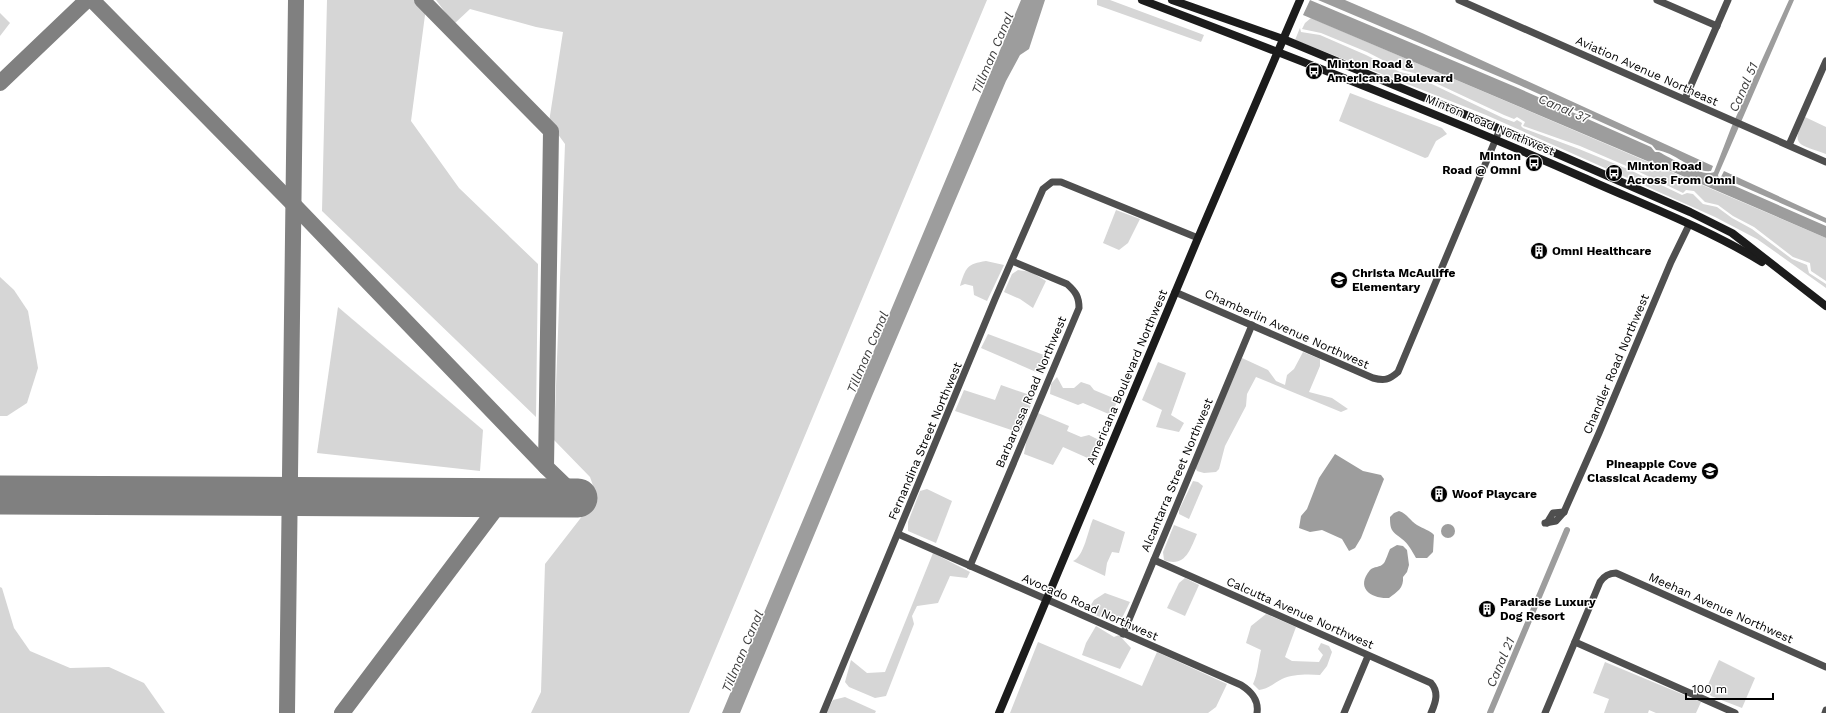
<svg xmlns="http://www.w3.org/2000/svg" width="1826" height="713" viewBox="0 0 1826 713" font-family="'Work Sans',sans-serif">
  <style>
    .green { fill: #d6d6d6 }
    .water { fill: #9d9d9d }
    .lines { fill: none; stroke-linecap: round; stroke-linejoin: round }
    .canal { stroke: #9d9d9d; stroke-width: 6 }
    .taxiway { stroke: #808080; stroke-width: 16 }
    .runway { stroke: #808080; stroke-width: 39 }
    .street { stroke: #4f4f4f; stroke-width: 7 }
    .secondary { stroke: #1c1c1c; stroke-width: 8 }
    .labels { text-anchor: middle; stroke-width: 3; stroke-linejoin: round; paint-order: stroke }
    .poi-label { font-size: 12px; font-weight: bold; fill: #000; stroke: #fff; text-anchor: start }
    .street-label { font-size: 12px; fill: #000; stroke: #fff }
    .water-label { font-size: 13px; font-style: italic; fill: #3e3e3e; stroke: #fff }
  </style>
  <rect width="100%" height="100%" fill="#fff"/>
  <g class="green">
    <path d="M327,0H427L411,121L459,188L538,264L536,417L322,211Z"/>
    <path d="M436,0H987L689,713H531L541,692L545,564L597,497L590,477L554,440L565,144L549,122L563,32L536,27L470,9L454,24Z"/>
    <path d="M1097,0H1110L1204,35L1201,42L1097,5Z"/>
    <path d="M0,13L10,23L0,36Z"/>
    <path d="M1304,18L1300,28L1301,32L1320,35L1366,55L1400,72L1413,75L1503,118L1514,122L1517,120L1522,123L1521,126L1523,128L1579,149L1630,170L1682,195L1687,193L1693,194L1703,204L1717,207L1732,218L1752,229L1792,259L1807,265L1809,273L1826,284V288L1757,239L1715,217L1486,115L1295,40Z"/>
    <path d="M1311,18L1826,238V281L1811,271L1810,263L1793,257L1754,227L1733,216L1718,205L1705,202L1694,191L1686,190L1683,193L1631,168L1580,146L1523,126L1525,122L1517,117L1514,119L1504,115L1414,73L1402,70L1367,52L1321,33L1302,29L1305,23Z"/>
    <path d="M1350,93L1442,128L1447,134L1436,141L1428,157L1425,158L1339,121Z"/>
    <path d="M1805,117L1826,127V154C1800,144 1789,147 1805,117Z"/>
    <path d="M1116,210L1140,219L1128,243L1119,250L1103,243Z"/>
    <path d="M986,261L1004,265L987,301L974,295L973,286L965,284L960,286C966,267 967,264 986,261Z"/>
    <path d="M1018,270L1031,272L1046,281L1033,308L1020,299L1004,292L1012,274Z"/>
    <path d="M0,277L14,290L28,311L38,368L27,403L7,416H0Z"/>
    <path d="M338,307L483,430L480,471L317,453Z"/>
    <path d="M988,334L1049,357L1043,375L981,348Z"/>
    <path d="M1303,352L1320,359V366L1309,392L1332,398L1348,409L1341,412L1256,377L1247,394L1246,406L1225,446L1219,469L1216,472L1204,473L1197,471L1195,467L1242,358L1268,370L1276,381L1285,385L1287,375L1294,369Z"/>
    <path d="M1158,362L1186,373L1171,415L1184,423L1179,432L1156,427L1162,410L1142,400Z"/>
    <path d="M1057,377L1063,388H1074L1081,382L1090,385L1094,390L1118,400L1111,415L1083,403L1078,405L1050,394L1051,384Z"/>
    <path d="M1001,385L1027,394L1032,402L1020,433L955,411L964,390L995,400Z"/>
    <path d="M1038,413L1069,426L1067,431L1081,437L1089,435L1101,441L1092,460L1063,447L1053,465L1024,454L1027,438Z"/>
    <path d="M1193,481L1198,482L1203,486L1189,519L1179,514V510Z"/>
    <path d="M927,489L952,501L936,543L908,531V522L920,491Z"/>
    <path d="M1093,519L1125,532L1119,553L1112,552L1107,563L1105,576L1073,561C1084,557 1088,530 1093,519Z"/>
    <path d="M1174,525L1197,534C1190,550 1185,568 1164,560L1163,552Z"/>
    <path d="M933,553L970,572L967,578L950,576L938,603L917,606L912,616L914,624L886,696L875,698L849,687L845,682L851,660L867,673L885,672Z"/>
    <path d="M1185,578L1199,585L1185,616L1167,608L1179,583Z"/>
    <path d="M0,587L2,588L14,628L30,651L70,668L109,667L144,683L165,713H0Z"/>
    <path d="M1105,593L1130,602L1121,620L1113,622L1090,613L1089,608L1094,600Z"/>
    <path d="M1266,614L1296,627L1285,657L1292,661L1319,662L1323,655L1318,649L1321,643L1329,646L1332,652L1327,666L1320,675C1308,674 1293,674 1282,679C1274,683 1268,689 1259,690L1253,684C1258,673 1258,662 1261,650L1246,643L1251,626Z"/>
    <path d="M1096,626L1114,637L1119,635L1131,648L1120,669L1082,655L1086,643Z"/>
    <path d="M1038,642L1142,686L1157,652L1227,684L1216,707L1208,713H1010Z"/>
    <path d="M1719,660L1755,678L1742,708L1711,696L1706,689Z"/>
    <path d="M1605,662L1701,702L1696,713H1656L1649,710L1648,713H1604L1609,699L1593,693Z"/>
    <path d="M845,697L876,711L875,713H826L833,700Z"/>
  </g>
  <g class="water">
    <path d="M1021,0H1045L1029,49L1020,55L1006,81L872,396L740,713H722Z"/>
    <path d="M1310,0L1518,88L1651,147L1655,152H1659C1671,158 1703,178 1714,172L1731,128L1789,0H1794L1718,175L1719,179L1826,226V238L1692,180L1303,15Z"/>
    <path d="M1318,0H1345L1422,33L1713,166L1711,171C1692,173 1676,152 1656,150L1652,145L1519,85Z"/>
    <path d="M1724,171L1826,218V223L1721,177Z"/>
    <path d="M1335,454L1363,471L1381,475L1384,479L1361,538L1355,548L1349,551L1342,539L1322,530L1310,532L1299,528L1301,516L1307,509L1319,478Z"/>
    <path d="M1399,511C1408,514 1410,521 1417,525C1423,529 1430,530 1434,535L1433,552L1427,558H1416C1412,551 1408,543 1402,539C1392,531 1390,531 1390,517L1394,513Z"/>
    <circle cx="1448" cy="531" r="7"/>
    <path d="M1397,545L1403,546L1407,550L1409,565L1407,572L1403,577C1404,588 1397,592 1389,598C1371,599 1355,588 1370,570C1374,566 1380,568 1384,563C1386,560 1388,553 1390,549Z"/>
  </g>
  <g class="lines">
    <path class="canal" d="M1490,713L1567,530"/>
    <g class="taxiway">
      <path d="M92,0L294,205L546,467L578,498"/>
      <path d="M422,0L551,131L546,467"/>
      <path d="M0,83L87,0"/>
      <path d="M287,713L296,0"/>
      <path d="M342,713L504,498"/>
    </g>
    <path class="runway" d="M0,495L578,498"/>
    <g class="street">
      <path d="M1459,0L1826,162"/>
      <path d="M1657,0L1717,26"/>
      <path d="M1685,99L1728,0"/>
      <path d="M1789,145L1826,61"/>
      <path d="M1175,292L1373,378C1384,381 1389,380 1398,372L1500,129"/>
      <path d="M1545,523L1556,521L1564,512L1599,433L1671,262L1689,225"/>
      <path d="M1547,523L1553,513L1564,512"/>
      <path d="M898,534L1241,685C1252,692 1259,700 1257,713"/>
      <path d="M1154,560L1431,683C1439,692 1436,702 1431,713"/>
      <path d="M970,566L1079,308C1079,297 1076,292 1067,284L1012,261"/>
      <path d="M1123,634L1252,325"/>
      <path d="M1575,642L1735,713"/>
      <path d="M823,713L995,299L1043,189L1052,182H1061L1198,238"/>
      <path d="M1344,713L1368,656"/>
      <path d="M1545,713L1600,582C1604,576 1609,573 1616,573L1826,667"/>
      <path d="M1825,713L1826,710"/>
    </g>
    <g class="secondary">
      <path d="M1142,0C1290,56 1437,113 1582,177C1642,204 1706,228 1762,262"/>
      <path d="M1172,0L1283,39L1500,129L1690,212L1732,233L1826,306"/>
      <path d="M999,713L1198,238L1300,0"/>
    </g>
  </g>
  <defs>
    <g id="bus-disc" transform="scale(0.9)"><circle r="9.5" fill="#000" stroke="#fff"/><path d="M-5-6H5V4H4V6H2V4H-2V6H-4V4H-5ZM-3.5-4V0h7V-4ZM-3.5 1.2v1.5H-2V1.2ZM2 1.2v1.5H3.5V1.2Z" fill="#fff"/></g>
    <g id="building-disc" transform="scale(0.9)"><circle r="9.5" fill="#000" stroke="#fff"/><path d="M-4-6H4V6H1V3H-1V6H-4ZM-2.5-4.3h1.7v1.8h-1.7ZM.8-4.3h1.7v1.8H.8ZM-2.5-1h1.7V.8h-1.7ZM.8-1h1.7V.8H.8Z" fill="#fff"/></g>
    <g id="school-disc" transform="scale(0.9)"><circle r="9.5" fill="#000" stroke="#fff"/><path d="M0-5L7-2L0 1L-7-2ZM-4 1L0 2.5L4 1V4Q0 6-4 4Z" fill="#fff"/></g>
  </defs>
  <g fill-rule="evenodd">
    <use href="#bus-disc" x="1314" y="71"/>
    <use href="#bus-disc" x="1534" y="163"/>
    <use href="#bus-disc" x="1614" y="173"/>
    <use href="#building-disc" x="1539" y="251"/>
    <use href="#school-disc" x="1339" y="280"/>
    <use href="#school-disc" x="1710" y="471"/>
    <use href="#building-disc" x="1439" y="494"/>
    <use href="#building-disc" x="1487" y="609"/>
  </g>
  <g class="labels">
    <g class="poi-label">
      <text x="1327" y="68">Minton Road &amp;<tspan x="1327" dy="14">Americana Boulevard</tspan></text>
      <text x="1521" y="160" text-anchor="end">Minton<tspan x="1521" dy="14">Road @ Omni</tspan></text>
      <text x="1627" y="170">Minton Road<tspan x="1627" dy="14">Across From Omni</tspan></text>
      <text x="1552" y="255">Omni Healthcare</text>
      <text x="1352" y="277">Christa McAuliffe<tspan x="1352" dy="14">Elementary</tspan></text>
      <text x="1697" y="468" text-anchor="end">Pineapple Cove<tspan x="1697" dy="14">Classical Academy</tspan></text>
      <text x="1452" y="498">Woof Playcare</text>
      <text x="1500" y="606">Paradise Luxury<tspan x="1500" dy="14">Dog Resort</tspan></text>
    </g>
    <g class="street-label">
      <text transform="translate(1647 71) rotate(24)" y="4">Aviation Avenue Northeast</text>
      <text transform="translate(1490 125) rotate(23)" y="4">Minton Road Northwest</text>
      <text transform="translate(1287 329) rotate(24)" y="4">Chamberlin Avenue Northwest</text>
      <text transform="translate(1616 364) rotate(-67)" y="4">Chandler Road Northwest</text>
      <text transform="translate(1127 377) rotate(-67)" y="4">Americana Boulevard Northwest</text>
      <text transform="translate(1031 392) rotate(-67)" y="4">Barbarossa Road Northwest</text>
      <text transform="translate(925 441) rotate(-67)" y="4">Fernandina Street Northwest</text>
      <text transform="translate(1177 475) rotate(-67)" y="4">Alcantarra Street Northwest</text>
      <text transform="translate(1090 607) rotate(24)" y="4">Avocado Road Northwest</text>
      <text transform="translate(1721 608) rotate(24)" y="4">Meehan Avenue Northwest</text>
      <text transform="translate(1300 613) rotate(24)" y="4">Calcutta Avenue Northwest</text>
    </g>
    <g class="water-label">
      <text transform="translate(992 53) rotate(-67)" y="5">Tillman Canal</text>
      <text transform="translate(1743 87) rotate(-66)" y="5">Canal 51</text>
      <text transform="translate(1564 108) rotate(23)" y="5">Canal 37</text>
      <text transform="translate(867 352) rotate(-67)" y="5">Tillman Canal</text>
      <text transform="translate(742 651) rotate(-67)" y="5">Tillman Canal</text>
      <text transform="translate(1500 662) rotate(-67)" y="5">Canal 21</text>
    </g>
  </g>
  <path d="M1686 693v6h87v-6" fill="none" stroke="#000000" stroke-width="2"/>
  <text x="1692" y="693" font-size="12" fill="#000000" stroke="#ffffff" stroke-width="3" paint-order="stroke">100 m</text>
</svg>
